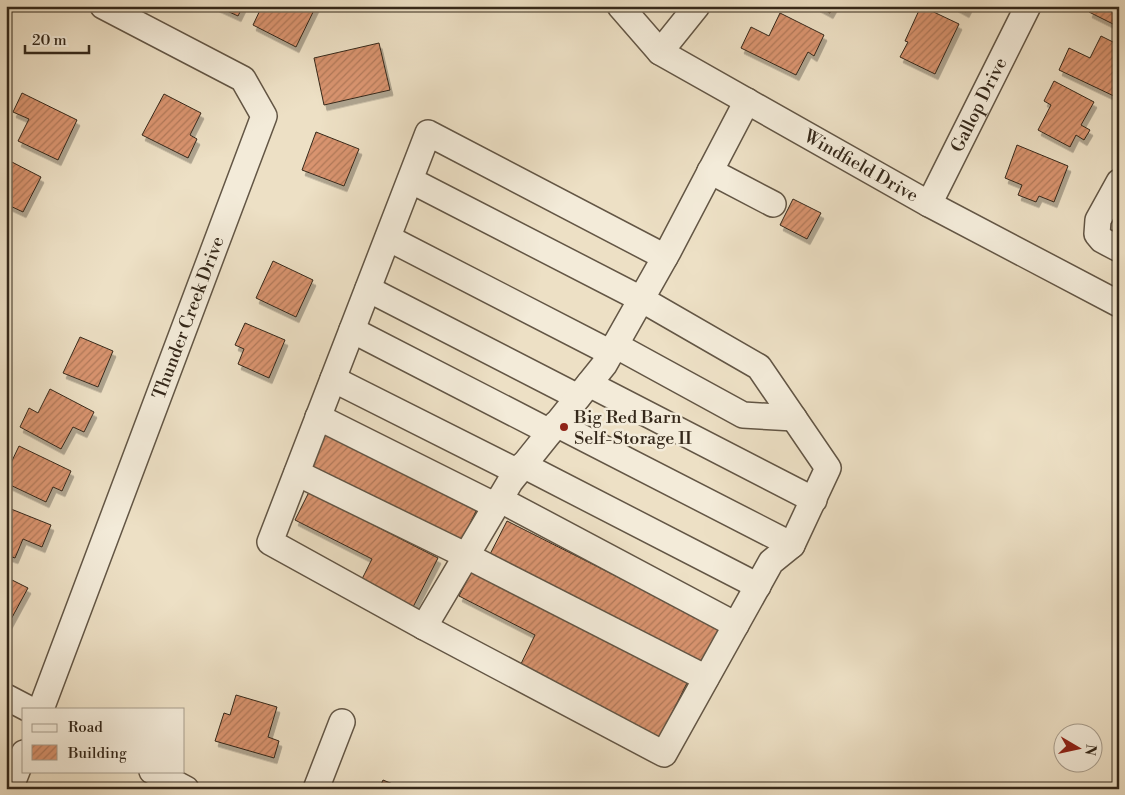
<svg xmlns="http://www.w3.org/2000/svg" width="1125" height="795" viewBox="0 0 1125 795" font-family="'Libre Bodoni',serif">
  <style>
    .building { fill: url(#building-hatch); stroke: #35281a; filter: url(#shadow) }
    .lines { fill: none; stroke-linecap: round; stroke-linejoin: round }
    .minor-casing { stroke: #635645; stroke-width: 28 }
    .minor { stroke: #f3ebd9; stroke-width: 25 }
    .poi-dot { fill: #8f2418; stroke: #f3ebd9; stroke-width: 2 }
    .labels { text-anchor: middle; stroke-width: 5; stroke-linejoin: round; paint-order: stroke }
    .street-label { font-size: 18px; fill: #35281a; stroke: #f3ebd9 }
    .poi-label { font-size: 18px; fill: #35281a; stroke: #f3ebd9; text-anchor: start }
  </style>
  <defs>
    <pattern id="building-hatch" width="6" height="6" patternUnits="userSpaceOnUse" patternTransform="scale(1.25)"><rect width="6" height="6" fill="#d9946f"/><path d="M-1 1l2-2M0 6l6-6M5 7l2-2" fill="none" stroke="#b1795a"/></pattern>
    <filter id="shadow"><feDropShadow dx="3" dy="5.5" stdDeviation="0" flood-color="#0004"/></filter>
  </defs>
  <rect width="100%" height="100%" fill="#ede0c5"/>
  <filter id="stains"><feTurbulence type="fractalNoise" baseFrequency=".004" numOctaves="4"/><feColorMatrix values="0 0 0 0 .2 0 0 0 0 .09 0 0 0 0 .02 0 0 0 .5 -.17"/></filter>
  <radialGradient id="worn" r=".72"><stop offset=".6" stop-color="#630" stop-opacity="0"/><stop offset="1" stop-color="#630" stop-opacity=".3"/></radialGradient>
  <g class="building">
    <path d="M216,6H243L238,16Z"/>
    <path d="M262,6H316L296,47L253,25Z"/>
    <path d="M817,6H834L830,13Z"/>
    <path d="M921,6L959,24L935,74L900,57L908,42L905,41Z"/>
    <path d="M955,6H969L966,12Z"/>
    <path d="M1092,6H1119V27L1089,12Z"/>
    <path d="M780,13L824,35L814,56L808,52L796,75L741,48L751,27L769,36Z"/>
    <path d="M1101,36L1119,45V91L1116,97L1059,70L1069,48L1090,58Z"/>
    <path d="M379,43L390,90L324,105L314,58Z"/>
    <path d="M1054,81L1094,102L1081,125L1090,130L1084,140L1076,135L1070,147L1038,130L1051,105L1044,101Z"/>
    <path d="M22,93L77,120L58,160L18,141L29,119L13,112Z"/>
    <path d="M164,94L201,113L190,135L197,139L188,158L142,135Z"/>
    <path d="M316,132L359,149L344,186L302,170Z"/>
    <path d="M1017,145L1068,166L1054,202L1039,196L1036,202L1018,195L1022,185L1005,178Z"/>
    <path d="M6,159L41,177L23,212L6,204Z"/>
    <path d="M793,199L821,213L807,239L780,225Z"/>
    <path d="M1119,219V233L1113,230Z"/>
    <path d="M273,261L313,280L296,317L256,298Z"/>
    <path d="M245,323L285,340L269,378L238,364L244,349L235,345Z"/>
    <path d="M80,337L113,351L98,387L63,373Z"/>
    <path d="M50,389L94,412L84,432L73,427L61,449L20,427L29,408L38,413Z"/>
    <path d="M324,433L477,509L460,544L307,469Z"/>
    <path d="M19,446L71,471L62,491L53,487L46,502L6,483V463L10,465Z"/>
    <path d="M309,492L438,558L411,611L359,585L372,559L295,520Z"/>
    <path d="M6,507L51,525L42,547L23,539L15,558L6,555Z"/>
    <path d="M507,521L725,631L705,670L487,560Z"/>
    <path d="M473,568L690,677L657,743L517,672L535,635L459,596Z"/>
    <path d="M6,577L28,588L9,623L6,621Z"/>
    <path d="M236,695L277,707L268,737L279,741L274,758L215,741L224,713L230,715Z"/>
    <path d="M383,780L405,789H379Z"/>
  </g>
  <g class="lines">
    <g class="minor-casing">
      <g id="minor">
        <path id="s1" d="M620,6L660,52L929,204L1119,304"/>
        <path d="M660,52L697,6"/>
        <path d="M710,171L773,204"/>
        <path d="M410,180L641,299L759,367L828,468L792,545L771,562L664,754L424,627L270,542L428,133L665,257"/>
        <path d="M1119,182L1098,220L1097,234L1102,240L1119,249"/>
        <path id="s2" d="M929,204L1028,6"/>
        <path d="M388,238L611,353"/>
        <path d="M368,289L578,397"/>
        <path d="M352,330L550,432"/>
        <path d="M615,345L743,415L794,418"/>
        <path d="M333,379L518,472"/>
        <path d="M589,384L814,500"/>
        <path d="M318,417L496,506"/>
        <path d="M556,424L792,545"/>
        <path d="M523,465L758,586"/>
        <path d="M297,473L467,556L706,678"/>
        <path d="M499,499L736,625"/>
        <path d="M424,627L510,482L604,365L669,250L747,101"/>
        <path d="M6,697L29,709"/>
        <path id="s3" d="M41,709L264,116L243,79L103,6"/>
        <path d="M152,771L186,789"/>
        <path d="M10,789L24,753"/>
        <path d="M316,789L342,722"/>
      </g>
    </g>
    <use href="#minor" class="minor"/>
  </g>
  <circle class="poi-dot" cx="564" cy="427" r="5"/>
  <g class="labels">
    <g class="street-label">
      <text dy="6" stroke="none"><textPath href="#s2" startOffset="111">Gallop Drive</textPath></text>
      <text dy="6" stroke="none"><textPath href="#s1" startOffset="292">Windfield Drive</textPath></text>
      <text dy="6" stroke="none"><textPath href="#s3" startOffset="418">Thunder Creek Drive</textPath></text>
    </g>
    <g class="poi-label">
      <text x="574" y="423">Big Red Barn<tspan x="574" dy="21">Self-Storage II</tspan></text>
    </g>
  </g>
  <rect width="1125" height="795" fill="none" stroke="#ede0c5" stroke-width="25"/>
  <rect x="8" y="8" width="1110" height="780" fill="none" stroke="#35281a" stroke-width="2.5"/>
  <rect x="12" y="12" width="1100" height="770" fill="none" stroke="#35281a"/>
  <rect x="22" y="708" width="162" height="65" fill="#f3ebd9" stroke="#a79d8d"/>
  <rect x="32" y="724" width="25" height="8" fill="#f3ebd9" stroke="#a79d8d"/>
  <text x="68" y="732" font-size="15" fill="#35281a">Road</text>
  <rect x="32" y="745" width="25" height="15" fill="url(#building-hatch)" stroke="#a79d8d"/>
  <text x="68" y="758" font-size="15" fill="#35281a">Building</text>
  <g transform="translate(1078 748) rotate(99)"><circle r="24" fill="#f3ebd9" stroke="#a79d8d"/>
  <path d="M0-4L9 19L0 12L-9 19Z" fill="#8f2418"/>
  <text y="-8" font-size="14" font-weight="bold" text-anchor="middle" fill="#35281a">N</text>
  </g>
  <path d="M25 45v8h64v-8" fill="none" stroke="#35281a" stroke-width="2.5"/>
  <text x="32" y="45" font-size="15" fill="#35281a" stroke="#f3ebd9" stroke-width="4" paint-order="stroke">20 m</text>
  <rect width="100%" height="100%" filter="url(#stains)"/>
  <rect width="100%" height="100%" fill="url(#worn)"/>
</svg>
